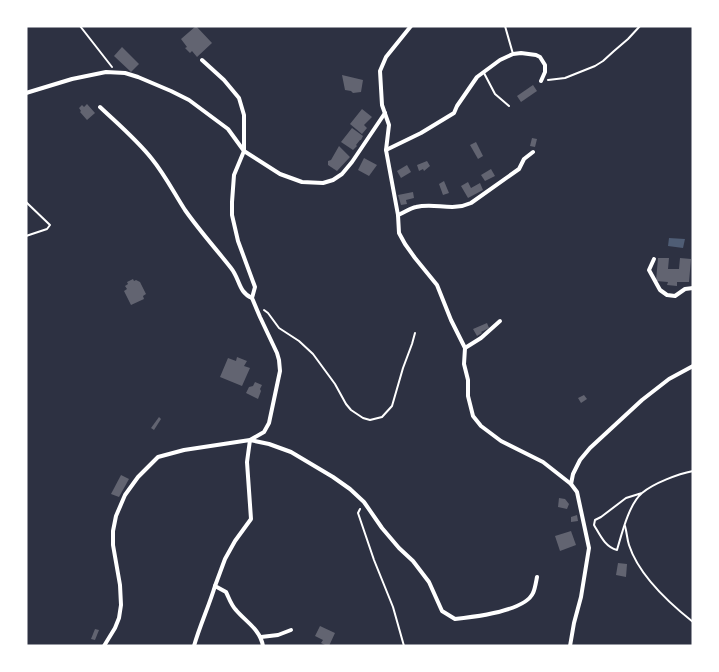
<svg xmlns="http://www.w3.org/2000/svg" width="719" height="672" viewBox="0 0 719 672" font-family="Raleway,sans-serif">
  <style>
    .water { fill: #4f5d75 }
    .building { fill: #626471 }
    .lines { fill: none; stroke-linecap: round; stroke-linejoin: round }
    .path { stroke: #fff; stroke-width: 2 }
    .service { stroke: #fff; stroke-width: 2 }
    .minor { stroke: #fff; stroke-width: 4 }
  </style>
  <rect width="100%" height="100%" fill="#2d3142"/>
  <path class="water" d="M669,238L685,239L683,248L668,246Z"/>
  <g class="building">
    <path d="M196,26L212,43L197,57L192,51L190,53L185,48L187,47L181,39Z"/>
    <path d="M122,47L139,64L131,72L114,56Z"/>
    <path d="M342,75L363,80L361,92L353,93L351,91L345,90Z"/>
    <path d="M533,85L537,91L521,102L517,96Z"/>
    <path d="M87,104L95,113L87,120L80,112L81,111L79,108L82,105L84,107Z"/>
    <path d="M362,109L372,117L364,125L367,128L362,134L350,124Z"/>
    <path d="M352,128L363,136L361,140H360L356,145L357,146L353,150L341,142Z"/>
    <path d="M532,138L537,139L535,147L530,146Z"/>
    <path d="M476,142L483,156L478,159L470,145Z"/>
    <path d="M339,146L350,157L337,171L328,165V161L331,160Z"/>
    <path d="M364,158L377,165L369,176L358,170Z"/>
    <path d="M427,161L430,166L424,171L423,169L419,171L417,165Z"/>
    <path d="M407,165L411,172L401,178L397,171Z"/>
    <path d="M491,169L495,176L485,181L481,175Z"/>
    <path d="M444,181L449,193L443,195L439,184Z"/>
    <path d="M468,182L471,188L480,183L483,190L468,198L461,186Z"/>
    <path d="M413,192L414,198L406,200L407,204L401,205L398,195Z"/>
    <path d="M658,258H669L668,269H679L680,258L691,259L689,282H677V286L667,285L668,282L656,281Z"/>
    <path d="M133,279L134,281L136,280L140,282L146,294L143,296L144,299L131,305L124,291L127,289L125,286L128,284L127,282Z"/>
    <path d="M487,323L489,328L481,332L482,333L477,336L473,329Z"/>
    <path d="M237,357L247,361L244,366L250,368L242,386L220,377L228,358L236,361Z"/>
    <path d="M255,382L262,385L260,389L261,391L258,399L246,393L249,387L253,386Z"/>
    <path d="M584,395L587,399L581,403L578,398Z"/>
    <path d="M159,417L161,419L154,430L151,428Z"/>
    <path d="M121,475L129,479L119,497L111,494Z"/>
    <path d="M559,498L565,499L569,504L567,509L558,507Z"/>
    <path d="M577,515L578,521L571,522V517Z"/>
    <path d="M571,531L576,545L560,551L555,536Z"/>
    <path d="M618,563L627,564L626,577L616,575Z"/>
    <path d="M320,626L335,633L329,646H325V645L321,643L323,640L315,636Z"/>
    <path d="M95,629L99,630L95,640L91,639Z"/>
  </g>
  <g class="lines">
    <g class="path">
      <path d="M80,26L112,67"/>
      <path d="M548,80L565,78L595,66L603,61L614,51L628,39L640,26"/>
      <path d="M26,202L50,225L47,229L26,236"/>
      <path d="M264,310L268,313L279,328L299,341L313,354L335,384L346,404L351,410L363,418L370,420L382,417L392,406L403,368L412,344L415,333"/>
      <path d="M642,493L626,498L601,517L595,520L594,525C600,535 605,547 617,550C622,533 629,504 642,493C654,483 678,474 693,471"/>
      <path d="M360,509L358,513L374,560L393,607L404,646"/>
      <path d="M625,526C627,533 627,539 629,545C639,576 669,603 693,622"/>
    </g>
    <g class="service">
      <path d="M505,26L513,54"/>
      <path d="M484,73L495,94L509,106"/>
    </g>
    <g class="minor">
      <path d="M411,26L386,57L380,71L382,105L389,125L386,150L398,215L399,233L405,244L415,258L437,285L451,320L465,348L464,364L468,380V396L473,416L481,426L501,441L543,462L571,484L577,492L589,548L581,597L574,623L570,646"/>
      <path d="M26,93L72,79L106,72L125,73L138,77L171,91L189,100L228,129L244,151L280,174L302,182L323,183L333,180L342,174L352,162L385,113"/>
      <path d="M100,107C118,124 137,140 152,159C165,175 174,193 185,210C199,230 216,249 231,268C240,279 238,292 252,298"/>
      <path d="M386,150L421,133L454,113L457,106L477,77L500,60L513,54L521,53L536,55L540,57L545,65V72L541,81"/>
      <path d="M398,215C404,213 410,208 416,207C435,202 451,212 471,203L519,169L524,159L533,152"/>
      <path d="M654,259L649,270L660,290L667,295L675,296L685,289L693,288"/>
      <path d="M465,348L481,338L500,321"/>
      <path d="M571,484L573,474L580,460L590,448L642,400L669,379L693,366"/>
      <path d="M261,637L278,635L291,630"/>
      <path d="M104,646L115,628L119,618L121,605L120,585L113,545V531L116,516L125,495L138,477L158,457L184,450L250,440L264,432L269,423L280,371L279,360L277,353L260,317L252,298L255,287L238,241L232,215V202L234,175L244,151V115L239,98L224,80L202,60"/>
      <path d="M194,646C200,625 209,606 215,586"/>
      <path d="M263,646C260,629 246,622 236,610C231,605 229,598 226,592L215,586L225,559L235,541L251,519L247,462L250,440L269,444L291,452L333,477L350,489L364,502L382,528L399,548L413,561L429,582L442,611L455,619C474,617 525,611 533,593C535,589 536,582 537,577"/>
    </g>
  </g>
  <rect width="719" height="672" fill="none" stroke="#ffffff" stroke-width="55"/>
</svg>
